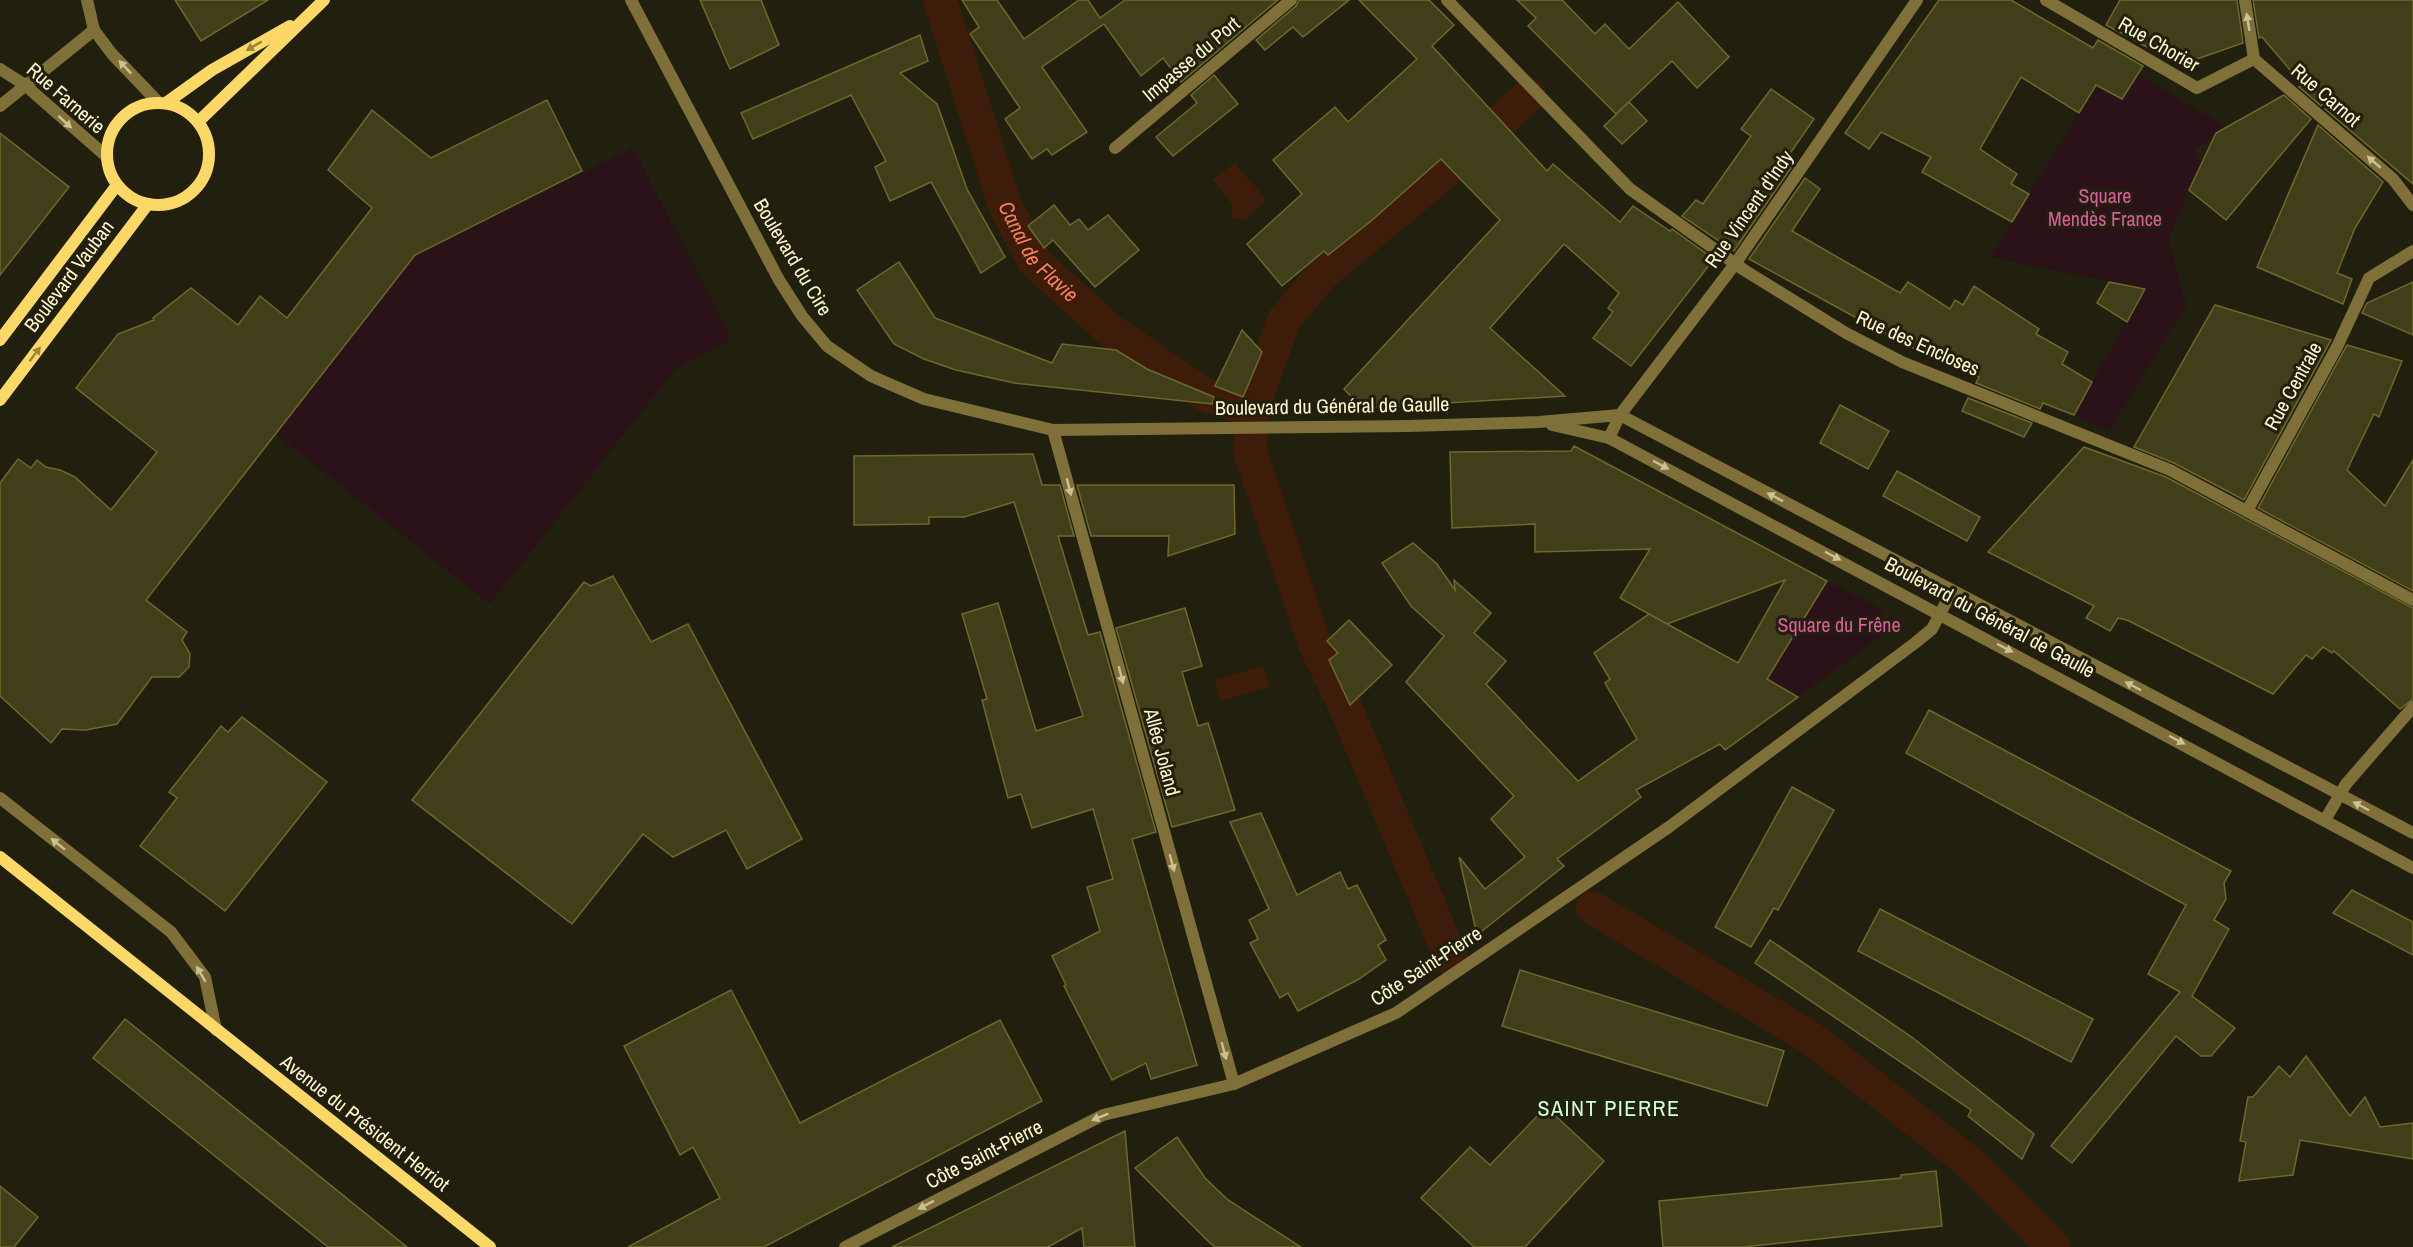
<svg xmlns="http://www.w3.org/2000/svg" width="2413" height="1247" viewBox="0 0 2413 1247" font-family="'Archivo Narrow',sans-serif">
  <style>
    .green { fill: #2b1118 }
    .water { fill: #3d1d0a }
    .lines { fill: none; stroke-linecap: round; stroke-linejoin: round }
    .canal { stroke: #3d1d0a; stroke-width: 34 }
    .building { fill: #413f1a; stroke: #6d692c; stroke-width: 1.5 }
    .minor { stroke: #7f7039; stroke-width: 12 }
    .tertiary { stroke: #7f7039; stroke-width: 12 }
    .secondary { stroke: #fcd967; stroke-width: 12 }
    .oneway { fill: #cbc192 }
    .oneway2 { fill: #99853e }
    .labels { text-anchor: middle; stroke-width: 6; stroke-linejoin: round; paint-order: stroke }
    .street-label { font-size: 20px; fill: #fef7ce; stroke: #211f0d }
    .park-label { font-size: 20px; fill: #dd5c9d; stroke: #211f0d }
    .water-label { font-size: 21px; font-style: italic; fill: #fc7e5e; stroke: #211f0d }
    .quarter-label { font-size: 22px; letter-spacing: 1.5px; fill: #d0fed5; stroke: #211f0d }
  </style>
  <rect width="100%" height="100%" fill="#211f0d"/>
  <g class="green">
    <path d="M2138,74L2228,129L2195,149L2197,157L2202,162L2168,240L2186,305L2109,431L2074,415L2145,289L1991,257L2096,85Z"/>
    <path d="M633,148L731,339L674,370L490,604L276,434L423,246L427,250Z"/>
    <path d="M1827,581L1881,609L1884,634L1798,697L1767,679Z"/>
  </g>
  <g class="water">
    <path d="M1235,163L1267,200L1243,221L1231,217L1232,204L1212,179Z"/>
    <path d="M1263,666L1270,687L1221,701L1214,680Z"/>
  </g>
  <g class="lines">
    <g class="canal">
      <path id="s1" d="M940,0L1005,205L1034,261L1111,331L1205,395L1252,410"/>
      <path d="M1593,908L1811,1038L1970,1163L2054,1247"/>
      <path d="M1452,960L1345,706L1314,642L1250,451L1252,410L1284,320L1323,273L1443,174L1529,95"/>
    </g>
  </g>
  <g class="building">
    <path d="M175,0H268L201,41Z"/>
    <path d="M700,0H761L779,45L730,69Z"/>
    <path d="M962,0H997L1024,39L1079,0H1088L1100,18L1125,0H1278L1181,82L1163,58L1141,76L1104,24L1042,67L1087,132L1052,155L1047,149L1032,159L1005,119L1020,108L970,34L979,27Z"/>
    <path d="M1299,0H1349L1303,37L1293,27L1265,50L1256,40L1296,6Z"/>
    <path d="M1359,0H1429L1454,25L1432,46L1547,171L1553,164L1620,222L1633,206L1670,231L1672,229L1714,259L1631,366L1593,338L1613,312L1608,308L1619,293L1564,244L1490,328L1565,396L1362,408L1344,389L1500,220L1441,159L1371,221L1328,255L1324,251L1282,286L1247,244L1302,194L1273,160L1335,107L1348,122L1417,59Z"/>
    <path d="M1517,0H1562L1595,34L1605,24L1629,49L1678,2L1729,57L1697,88L1672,61L1616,114L1528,26L1536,18Z"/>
    <path d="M1939,0H2011L2093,48L2098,40L2143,66L2122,99L2096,85L2079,113L2021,77L1980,149L2017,174L2011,184L2029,194L2012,222L1922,172L1931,157L1881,132L1869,149L1845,133Z"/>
    <path d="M2120,0H2237L2243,43L2180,65L2106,25Z"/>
    <path d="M2253,0H2413V184L2325,109L2331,94L2321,106L2299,87L2303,85L2262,37L2259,38Z"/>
    <path d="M920,35L928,61L900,73L937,104L967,189L1005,257L981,273L931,182L890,201L875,167L886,161L851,95L753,139L741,113Z"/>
    <path d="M1214,75L1238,104L1173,156L1156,137L1197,103L1191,95Z"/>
    <path d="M1771,89L1814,119L1784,162L1791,168L1734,251L1682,216L1696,200L1703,204L1751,136L1741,129Z"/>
    <path d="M2284,95L2311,119L2226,220L2189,190L2216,133Z"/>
    <path d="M547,100L582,171L415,255L146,600L187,632L182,640L190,654L189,667L179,677H152L117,724L86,730L62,729L51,743L0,696V483L18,459L31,468L37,460L46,467L60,470L75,477L111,510L157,452L76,388L118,334L154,320L153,318L191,288L238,325L260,296L287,318L372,208L328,170L372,110L431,158Z"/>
    <path d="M1629,102L1647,121L1622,144L1604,126Z"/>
    <path d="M2318,125L2383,182L2355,228L2337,273L2352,279L2343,304L2257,267Z"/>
    <path d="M0,133L69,187L0,275Z"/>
    <path d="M1805,178L1820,189L1792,231L1900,293L1908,282L1950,309L1955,300L1963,305L1974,286L2039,329L2036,334L2068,352L2062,364L2092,382L2074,415L2043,403L2040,409L1976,383L1979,377L1904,344L1749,259Z"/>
    <path d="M1054,205L1070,225L1079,219L1088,230L1108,215L1139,250L1095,287L1053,240L1044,248L1028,226Z"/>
    <path d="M899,262L935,318L1052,363L1062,344L1116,350L1147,369L1214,397L1212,404L1014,383L956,370L924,359L894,344L857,290Z"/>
    <path d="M2109,282L2145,289L2127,322L2097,303Z"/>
    <path d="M2413,282V335L2362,313L2367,303Z"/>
    <path d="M2215,305L2331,340L2244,500L2174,463L2134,447Z"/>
    <path d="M1242,330L1262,352L1243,397L1215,386Z"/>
    <path d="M2347,345L2402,361L2379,417L2374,414L2347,470L2385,506L2413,460V591L2258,508Z"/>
    <path d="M1968,398L2032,423L2024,437L1962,411Z"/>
    <path d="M1840,405L1889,431L1868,469L1820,443Z"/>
    <path d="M1574,446L1827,581L1767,679L1798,697L1725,750L1720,744L1636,790L1641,797L1557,859L1564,866L1477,935L1459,857L1485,889L1525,857L1491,819L1514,796L1406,682L1444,636L1411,606L1382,563L1413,543L1437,564L1455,590L1454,580L1491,613L1474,633L1506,661L1486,684L1578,781L1637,739L1605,683L1610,679L1594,653L1649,614L1738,663L1785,580L1667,624L1620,598L1650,549L1535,552V524L1452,528L1450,452L1571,451Z"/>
    <path d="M2084,447L2166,477L2413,608V699L2400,709L2334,651L2332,653L2323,647L2312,659L2306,655L2273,694L2127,620L2118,618L2110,631L2086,618L2094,606L1988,552Z"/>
    <path d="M1033,454L1042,485H1060L1074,536H1058L1088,635L1100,632L1156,832L1132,839L1197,1065L1151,1079L1146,1063L1112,1080L1064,986L1066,985L1052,956L1100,931L1087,887L1113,879L1093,809L1032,828L1021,794L1008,798L982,700L987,699L962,614L998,603L1036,731L1083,716L1014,502L964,517H929V524L854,525V456Z"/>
    <path d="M1897,471L1980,517L1967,541L1883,496Z"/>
    <path d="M1077,485H1234L1235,534L1168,556L1169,536H1091Z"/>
    <path d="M613,576L651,642L688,624L802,839L747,869L726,830L673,857L643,834L572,924L412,800L584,582L591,586Z"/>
    <path d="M1185,608L1202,666L1182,672L1198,726L1208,723L1235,810L1172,827L1116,628Z"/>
    <path d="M1349,620L1392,665L1350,705L1329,660L1338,653L1327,641Z"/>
    <path d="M1929,710L2231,871L2224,883L2226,899L2214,920L2229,929L2192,996L2235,1028L2211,1056H2201L2176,1036L2072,1163L2051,1146L2180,992L2148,974L2186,905L1906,753Z"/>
    <path d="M242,717L327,782L225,911L140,846L177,798L169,792L221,726L228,732Z"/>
    <path d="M1792,787L1834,810L1778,910L1774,908L1751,947L1715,927Z"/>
    <path d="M1261,813L1297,895L1340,872L1348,889L1357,885L1386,940L1378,945L1386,960L1359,979L1298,1011L1288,993L1280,998L1250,943L1258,939L1249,920L1269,909L1230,822Z"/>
    <path d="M2352,890L2413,922V955L2333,913Z"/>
    <path d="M1880,909L2093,1019L2071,1062L1858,951Z"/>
    <path d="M1770,940L1913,1038L2034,1134L2022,1159L1968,1116L1971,1110L1755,963Z"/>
    <path d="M1520,970L1784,1051L1767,1106L1502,1026Z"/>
    <path d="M731,990L800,1123L1000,1020L1042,1101L764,1247H628L720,1198L693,1147L680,1155L624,1046Z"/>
    <path d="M125,1019L407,1247H328L93,1058Z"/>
    <path d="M2306,1056L2350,1116L2365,1097L2380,1127L2413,1123V1159L2300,1140L2293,1175L2239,1181L2246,1142L2240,1141L2248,1097H2253L2279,1066L2290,1077Z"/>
    <path d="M1546,1107L1604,1161L1525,1247H1474L1421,1198L1470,1147L1490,1165Z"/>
    <path d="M1125,1131L1135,1247H1084L1082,1228L1048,1247H892Z"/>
    <path d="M1177,1137L1205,1178L1228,1200L1301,1247H1215L1209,1242L1135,1168Z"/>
    <path d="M1936,1171L1942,1226L1743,1247H1663L1659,1201L1901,1178V1175Z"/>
    <path d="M0,1186L38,1217L14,1247H0Z"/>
  </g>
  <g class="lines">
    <g class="minor">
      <path d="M87,0L94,30L112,54L158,102"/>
      <path d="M1447,0L1630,189L1744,270L1846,333L1902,362L2170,470L2413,600"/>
      <path d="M2046,0L2197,88L2254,59"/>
      <path d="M2245,0L2254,59L2393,179L2413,205"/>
      <path d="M0,69L25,85L107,157"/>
      <path d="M0,106L94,30"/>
      <path d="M1115,148L1291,0"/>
      <path d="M1053,430L1234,1084"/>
      <path d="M1609,438L1620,415L1735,264L1917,0"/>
      <path d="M2247,511L2337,347L2369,278L2413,251"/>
      <path d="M0,798L171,932L205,977L216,1030"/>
      <path d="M2325,820L2346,784L2413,707"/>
      <path d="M845,1247L1103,1115L1234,1084L1396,1013L1669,827L1915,643L1932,629L1952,591"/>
    </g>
    <g class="tertiary">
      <path d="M631,0L779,280L802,316L827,346L871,376L924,399L1053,430L1409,426L1539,422L1620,415L2413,833"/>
      <path d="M1552,425L1609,438L2413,868"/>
    </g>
    <g class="secondary">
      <path d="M166,103L212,70L290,26"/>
      <circle cx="158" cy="154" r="51"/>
      <path d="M198,122L324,0"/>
      <path d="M0,340L117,185"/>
      <path d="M0,400L148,204"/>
      <path d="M0,857L490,1247"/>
    </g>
  </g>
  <defs><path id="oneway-solid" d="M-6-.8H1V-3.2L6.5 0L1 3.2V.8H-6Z" transform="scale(1.5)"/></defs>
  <g class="oneway">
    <use href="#oneway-solid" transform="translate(2248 22) rotate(-99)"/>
    <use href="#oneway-solid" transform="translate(125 67) rotate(-133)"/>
    <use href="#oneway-solid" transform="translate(65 122) rotate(42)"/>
    <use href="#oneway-solid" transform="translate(2374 162) rotate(-139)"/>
    <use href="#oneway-solid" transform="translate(1661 465) rotate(28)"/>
    <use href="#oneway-solid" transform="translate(1069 487) rotate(75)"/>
    <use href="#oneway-solid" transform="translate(1775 497) rotate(-152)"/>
    <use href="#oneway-solid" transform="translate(1833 556) rotate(28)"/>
    <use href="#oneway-solid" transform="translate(2005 648) rotate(28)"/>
    <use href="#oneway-solid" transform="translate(1121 675) rotate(75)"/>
    <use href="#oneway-solid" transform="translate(2133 686) rotate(-152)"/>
    <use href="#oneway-solid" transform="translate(2177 740) rotate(28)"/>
    <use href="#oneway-solid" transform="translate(2361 806) rotate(-152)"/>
    <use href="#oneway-solid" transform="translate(58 844) rotate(-141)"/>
    <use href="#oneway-solid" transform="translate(1172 863) rotate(75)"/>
    <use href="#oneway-solid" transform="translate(201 974) rotate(-120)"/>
    <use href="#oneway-solid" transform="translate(1224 1051) rotate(75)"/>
    <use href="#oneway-solid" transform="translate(1100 1117) rotate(158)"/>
    <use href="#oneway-solid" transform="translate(926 1205) rotate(153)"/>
  </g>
  <g class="oneway2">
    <use href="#oneway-solid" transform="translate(254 46) rotate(150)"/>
    <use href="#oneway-solid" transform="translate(35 354) rotate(-53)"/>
  </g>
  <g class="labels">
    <g class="street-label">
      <text transform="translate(2159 44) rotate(30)" y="7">Rue Chorier</text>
      <text transform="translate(1191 59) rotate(-40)" y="7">Impasse du Port</text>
      <text transform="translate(2326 95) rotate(41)" y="7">Rue Carnot</text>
      <text transform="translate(66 98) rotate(41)" y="7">Rue Farnerie</text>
      <text transform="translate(1749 209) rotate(-55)" y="7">Rue Vincent d'Indy</text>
      <text transform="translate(793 257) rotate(59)" y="7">Boulevard du Cire</text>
      <text transform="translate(69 276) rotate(-53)" y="7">Boulevard Vauban</text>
      <text transform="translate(1918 343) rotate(24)" y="7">Rue des Encloses</text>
      <text transform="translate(2293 386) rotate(-61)" y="7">Rue Centrale</text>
      <text transform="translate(1332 406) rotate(-1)" y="7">Boulevard du Général de Gaulle</text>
      <text transform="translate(1990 617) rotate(28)" y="7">Boulevard du Général de Gaulle</text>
      <text transform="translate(1162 752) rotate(75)" y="7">Allée Joland</text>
      <text transform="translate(1426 966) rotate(-33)" y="7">Côte Saint-Pierre</text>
      <text transform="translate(365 1123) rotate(38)" y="7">Avenue du Président Herriot</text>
      <text transform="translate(984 1154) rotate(-27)" y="7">Côte Saint-Pierre</text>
    </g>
    <g class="park-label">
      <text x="2105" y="203">Square<tspan x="2105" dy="23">Mendès France</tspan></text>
      <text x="1839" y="632">Square du Frêne</text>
    </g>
    <g class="water-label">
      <text dy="7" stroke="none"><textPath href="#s1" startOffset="273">Canal de Flavie</textPath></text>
    </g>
    <g class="quarter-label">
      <text x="1609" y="1116">SAINT PIERRE</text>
    </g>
  </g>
</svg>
